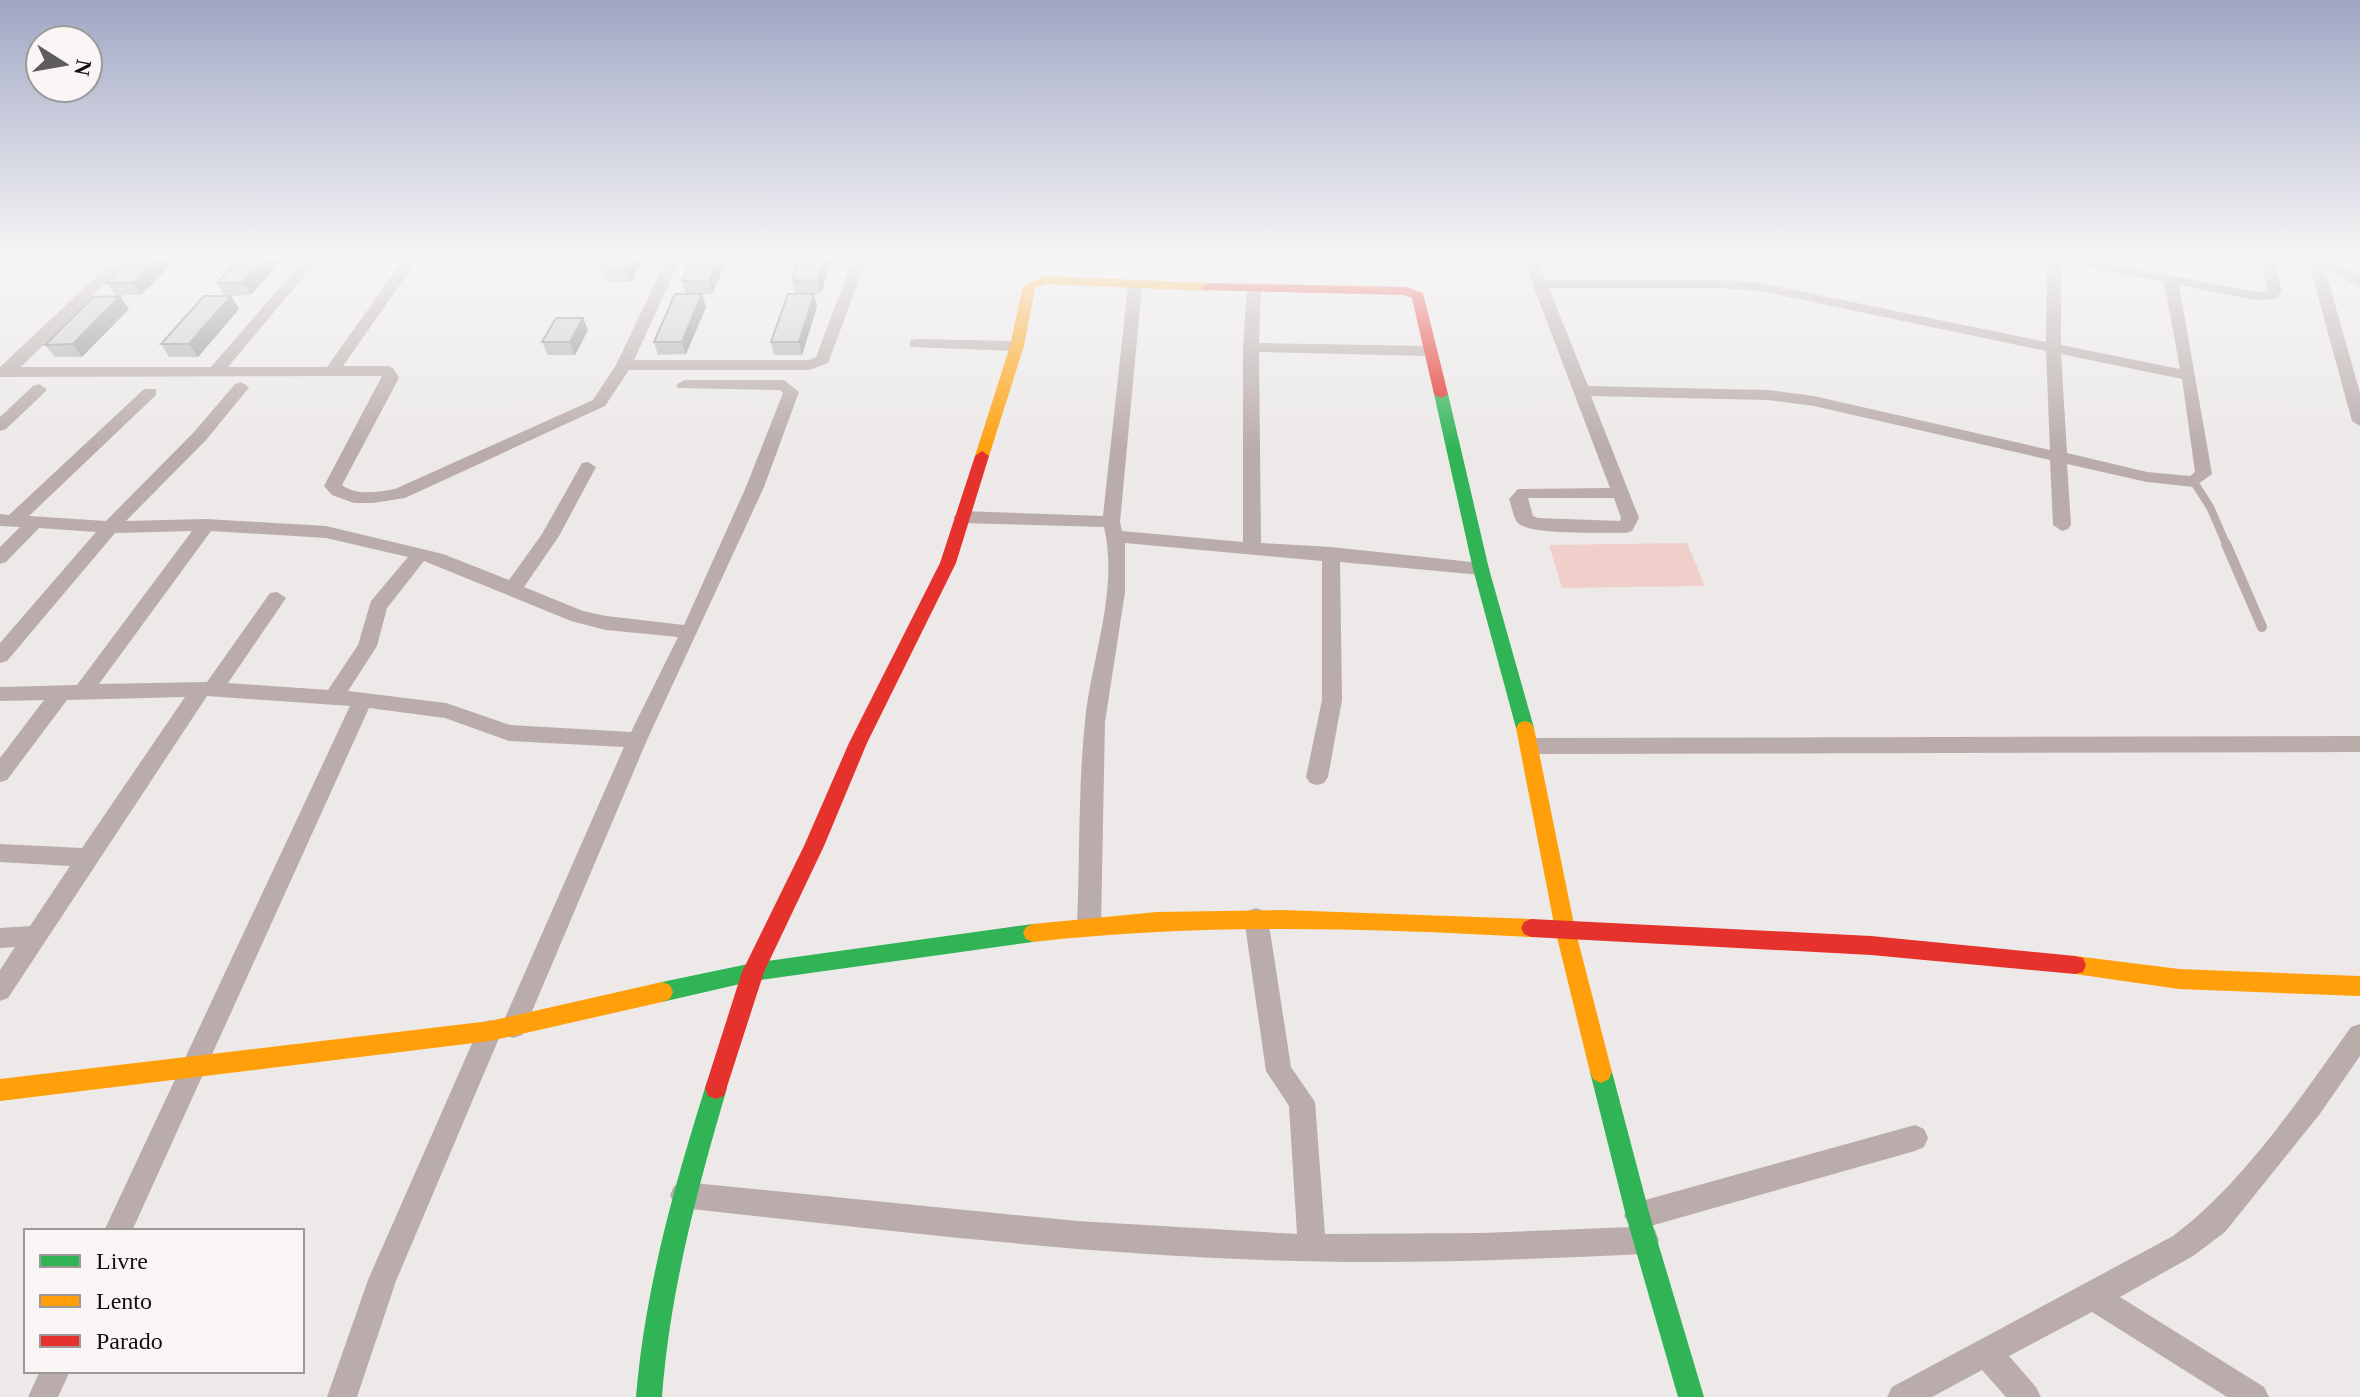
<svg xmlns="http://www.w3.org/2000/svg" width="2360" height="1397" viewBox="0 0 2360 1397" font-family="Georgia,serif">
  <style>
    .green { fill: #f0cfca }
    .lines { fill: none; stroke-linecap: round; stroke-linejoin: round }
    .path { stroke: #b6aeac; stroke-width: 3; stroke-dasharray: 3 3; stroke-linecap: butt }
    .lane-far1 { stroke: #b9acab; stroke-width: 8 }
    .lane { stroke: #b9acab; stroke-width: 10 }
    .street { fill: #b9acab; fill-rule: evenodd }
    .fast { fill: #30b455; fill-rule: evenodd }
    .slow { fill: #ff9f0a; fill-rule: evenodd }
    .jam { fill: #e5322d; fill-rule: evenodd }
    .wall { fill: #b3b1b1 }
    .shaded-wall { fill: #929090 }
    .building { fill: #d0cece; stroke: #929090; stroke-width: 2 }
  </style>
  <rect width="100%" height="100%" fill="#ece9e8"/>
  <path class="green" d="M1687,543L1705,586L1562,588L1549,545Z"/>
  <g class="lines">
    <path class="path" d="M1738,256L1740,269"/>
    <path class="lane-far1" d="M2194,482L2210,507L2227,546"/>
    <path class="lane" d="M2226,544L2262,627"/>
    <g class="street">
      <path d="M118,256H133L21,367H211L307,256H321L228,367H327L406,256H420L343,366H388L393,368L399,378L342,485C357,496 377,492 395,489L593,400L616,365L668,256H682L634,360H808L816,357L854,256H868L828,363L810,370H629L605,406L405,498L373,503H354L332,495L324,486L382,376L0,377V367Z"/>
      <path d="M1522,256H1536L1545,280H1722L1760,283L2046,342L2047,259L2044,256H2071L2256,292L2268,290L2259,256H2273L2282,290L2276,299L2256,300L2179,285L2212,474L2194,487L2147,482L2067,464L2071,525L2068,529L2062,531L2053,525L2050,460L1814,406L1768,400L1591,396L1639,518L1632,531L1626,533C1606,532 1531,536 1518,523C1513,518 1512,506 1509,499L1518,489L1610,488ZM2061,262L2164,282L2180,369L2061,345ZM1549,288H1722L1760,291L2046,351L2050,450L1814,396L1768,390L1588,386ZM2061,354L2182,379L2195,472L2190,476L2147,472L2067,453ZM1528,498H1614L1621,518L1620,521L1538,518L1533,516Z"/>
      <path d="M2307,256H2321L2360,277V287L2325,269L2360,393V426L2352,421Z"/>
      <path d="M1135,282L1142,286L1120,522L1122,531L1243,542V347L1247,288L1254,284L1261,288L1259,343L1428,346L1436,351L1428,356L1259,352L1261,543L1331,547L1481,563L1490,569L1481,575L1340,562L1342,700L1328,777L1324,783L1317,785L1310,783L1306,777L1322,700V561L1125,543V592L1105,722L1101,925L1097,932L1089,935L1081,932L1077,925C1080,858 1078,789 1085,722C1091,659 1119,591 1104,527L962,523L953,517L962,511L1103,516L1128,286Z"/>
      <path d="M915,339L1017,341L1025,346L1017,351L910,347V341Z"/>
      <path d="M684,380H784L799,392L764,487L647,740L522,1035L513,1038L504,1035L501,1027L624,747L509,741L445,718L369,708L132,1231H104L350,706L207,696L8,998L0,1001V970L15,947L0,948V928L30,926L70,866L0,862V844L82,848L185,697L67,700L7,780L0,782V758L44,700L0,701V687L77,685L192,531L115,533L7,661L0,663V643L96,532L39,528L6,562L0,564V547L20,527L0,526V514L9,515L144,389H156V395L29,516L106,521L194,432L235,384L241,382L249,387L247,390L206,440L126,521L206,519L326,526L443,554L509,580L542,534L582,463L588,462L596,467L559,536L524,587L583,611L606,616L684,625L746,487L783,393L780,390L678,388L676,385ZM211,531L326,538L408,557L371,601L358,645L328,690L228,683L286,598L277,592L270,593L207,682L99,684ZM424,561L571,621L606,630L678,637L631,732L510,725L446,703L348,691L377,646L387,608Z"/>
      <path d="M39,384L47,389L45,392L6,429L0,431V417L33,386Z"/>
      <path d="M2360,736V752L1530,754L1523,752L1520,746L1523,740L1530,738Z"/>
      <path d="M1256,908L1264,911L1268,918L1291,1067L1315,1102L1325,1234L1482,1233L1632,1227L1624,1216L1628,1206L1638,1202L1915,1125L1924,1129L1928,1138L1924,1147L1915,1151L1647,1227L1655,1230L1659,1240L1655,1250L1645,1254C1518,1260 1390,1265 1263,1260C1069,1253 876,1229 683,1208L674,1204L670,1195L674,1186L683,1182L1077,1221L1297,1234L1289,1106L1266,1071L1244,918L1248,911Z"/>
      <path d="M490,1020L499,1023L502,1031L396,1281L357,1397H327L368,1280L481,1023Z"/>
      <path d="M2360,1024V1056L2319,1115L2225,1232L2193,1256L2120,1297L2264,1387L2269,1397H2227L2092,1312L2009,1356L2036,1387L2041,1397H2006L1982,1370L1932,1397H1887L1892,1387L2173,1236C2242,1185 2301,1097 2351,1027Z"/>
      <path d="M40,1371H70L58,1397H28Z"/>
    </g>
    <g class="fast">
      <path d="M1441,390L1448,394L1489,569L1534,728L1531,733H1519L1516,728L1473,569L1434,394Z"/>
      <path d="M1033,924L1040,927L1043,933L1040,939L1033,942L753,981L662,1002L654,999L651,992L654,985L662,982L753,963Z"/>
      <path d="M1601,1061L1609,1065L1612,1072L1650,1216L1704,1397H1678L1626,1216L1590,1072L1593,1065Z"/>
      <path d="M716,1077L724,1080L727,1088C697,1190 670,1291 662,1397H636C645,1290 673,1190 705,1088L708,1080Z"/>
    </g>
    <g class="slow">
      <path d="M1044,276L1208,283L1214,287L1208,291L1046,284L1035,288L1024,346L989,456L982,461L977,459L975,456L1010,346L1023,286Z"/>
      <path d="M1525,721L1531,723L1534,728L1575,929L1612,1072L1609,1079L1601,1083L1593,1079L1590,1072L1555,929L1516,728L1519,723Z"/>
      <path d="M1282,910L1531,919L1538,922L1541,928L1538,934L1531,937C1364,928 1199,923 1033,942L1026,939L1023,933L1026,927L1033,924L1157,912Z"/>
      <path d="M2075,956L2179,969L2360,976V996L2179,989L2075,974L2067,972L2064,965L2067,958Z"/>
      <path d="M662,982L670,985L673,992L670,999L662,1002L490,1041L0,1101V1079L490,1021Z"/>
    </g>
    <g class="jam">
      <path d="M1208,283L1406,287L1423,293L1448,394L1441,398L1434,394L1412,298L1404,295L1203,290L1202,287Z"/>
      <path d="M982,451L989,456L956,563L867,743L824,846L764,972L724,1096L716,1099L708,1096L705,1088L742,972L804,846L849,743L940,563L975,456Z"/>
      <path d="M1531,919L1871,936L2075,956L2083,958L2086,965L2083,972L2075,974L1871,955L1531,937L1524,934L1521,928L1524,922Z"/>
    </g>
  </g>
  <g class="wall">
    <path d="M134,256H180L141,295H115L107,283Z"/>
    <path d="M241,256L251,295L224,296L217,283Z"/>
    <path d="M694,256H729L712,294H686L682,281Z"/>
    <path d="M800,256H833L821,293H795L792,281Z"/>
    <path d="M643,259L632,281H606L601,268Z"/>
    <path d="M814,294L817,307L802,355H774L771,342Z"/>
    <path d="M120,296L129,309L82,357H55L45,345Z"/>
    <path d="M706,307L686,354L658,355L654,342Z"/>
    <path d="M239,309L198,357H169L161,344Z"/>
    <path d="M588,330L575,355H548L542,342Z"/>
  </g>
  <g class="shaded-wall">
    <path d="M160,256H180L141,295L133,283Z"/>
    <path d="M267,256H285L251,295L243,283Z"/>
    <path d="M634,256H641L643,259L632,281L627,268Z"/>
    <path d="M720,256H729L712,294L709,281Z"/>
    <path d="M826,256H833L821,293L818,280Z"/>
    <path d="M702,294L706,307L686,354L682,342Z"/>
    <path d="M814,294L817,307L802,355L799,342Z"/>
    <path d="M120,296L129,309L82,357L73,344Z"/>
    <path d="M231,296L239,309L198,357L189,344Z"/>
    <path d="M583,318L588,330L575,355L570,342Z"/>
  </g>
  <g class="building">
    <path d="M134,256H160L133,283H107Z"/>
    <path d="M241,256H267L243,283H217Z"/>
    <path d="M608,256H634L627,268H601Z"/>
    <path d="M694,256H720L709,281H682Z"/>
    <path d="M800,256H826L818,280L792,281Z"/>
    <path d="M675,294H702L682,342H654Z"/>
    <path d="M788,294H814L799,342H771Z"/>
    <path d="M120,296L73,344L45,345L93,297Z"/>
    <path d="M204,296H231L189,344H161Z"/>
    <path d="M556,318H583L570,342H542Z"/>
  </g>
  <linearGradient id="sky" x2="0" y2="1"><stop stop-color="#a0a7c4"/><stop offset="0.57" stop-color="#f6f5f5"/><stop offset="1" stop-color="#f6f5f5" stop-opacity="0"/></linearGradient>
  <rect width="2360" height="451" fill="url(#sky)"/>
  <rect x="24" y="1229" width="280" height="144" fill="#faf5f5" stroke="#9d9999" stroke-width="2"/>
  <rect x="40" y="1255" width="40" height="12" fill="#30b455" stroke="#9d9999" stroke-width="2"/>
  <text x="96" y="1269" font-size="24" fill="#111010">Livre</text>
  <rect x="40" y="1295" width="40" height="12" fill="#ff9f0a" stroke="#9d9999" stroke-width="2"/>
  <text x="96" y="1309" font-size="24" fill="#111010">Lento</text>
  <rect x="40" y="1335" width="40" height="12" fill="#e5322d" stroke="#9d9999" stroke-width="2"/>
  <text x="96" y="1349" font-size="24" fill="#111010">Parado</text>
  <g transform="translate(64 64) rotate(101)"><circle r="38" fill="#faf5f5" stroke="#9d9999" stroke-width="2"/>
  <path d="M0-6L14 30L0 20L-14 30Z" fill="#5e5c5c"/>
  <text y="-12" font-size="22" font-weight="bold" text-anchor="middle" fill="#111010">N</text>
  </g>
</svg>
